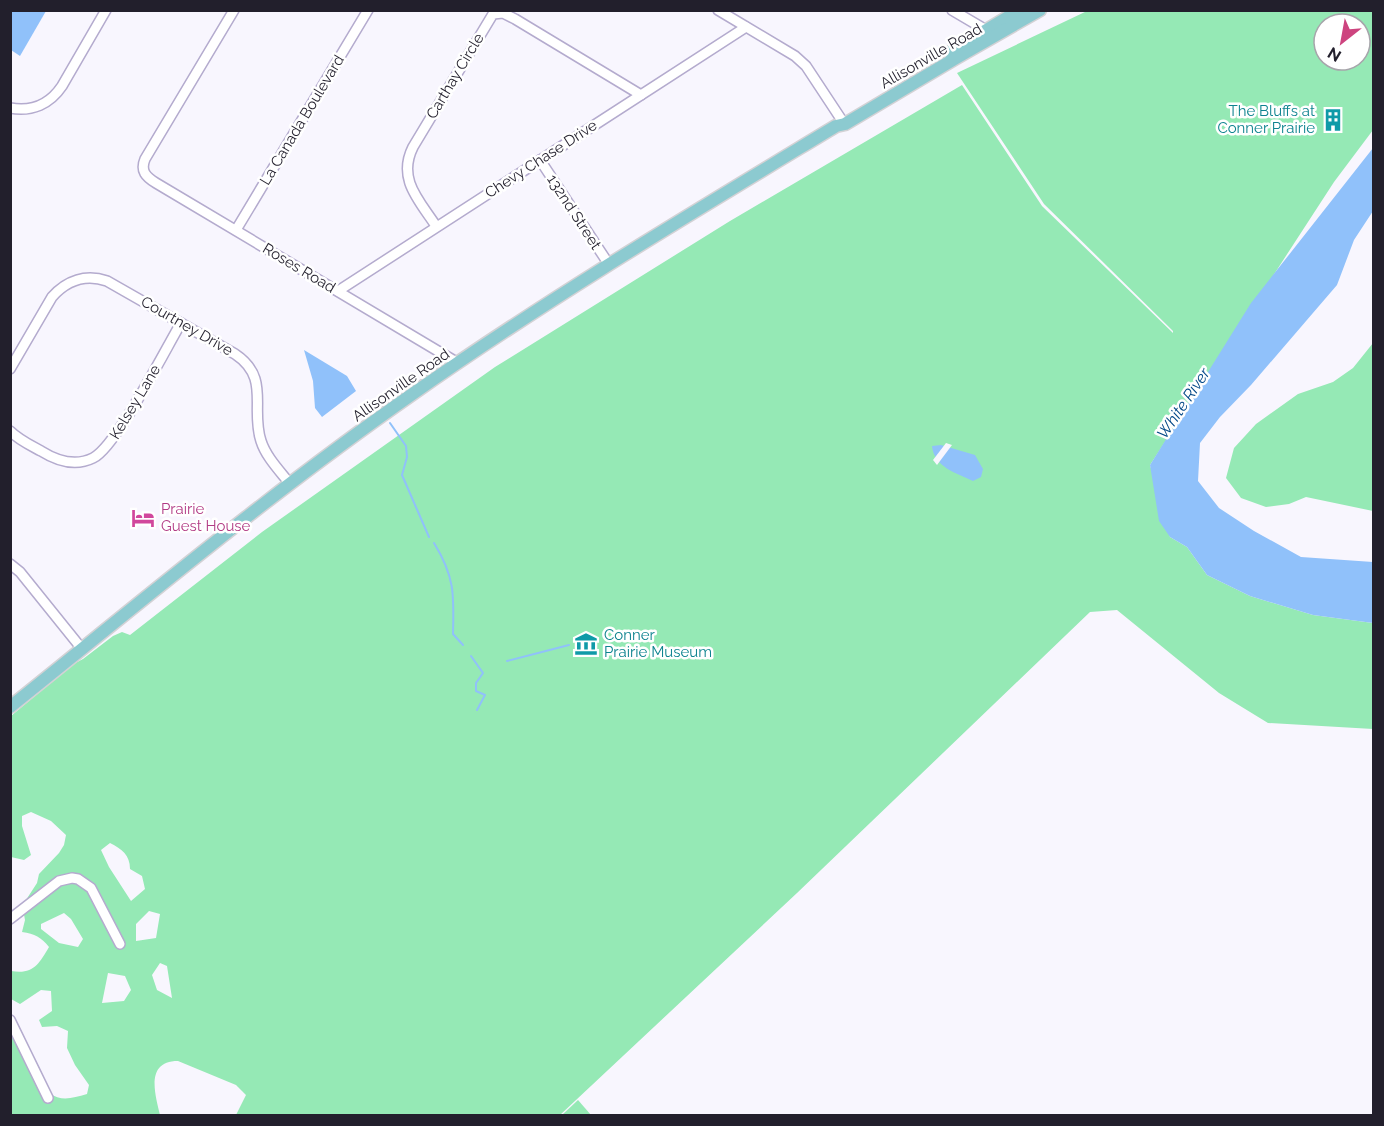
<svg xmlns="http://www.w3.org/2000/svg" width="1384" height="1126" viewBox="0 0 1384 1126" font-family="Raleway,sans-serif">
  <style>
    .green { fill: #95e9b5; fill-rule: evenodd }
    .water { fill: #90c1fa }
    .pier { fill: #f8f6fe }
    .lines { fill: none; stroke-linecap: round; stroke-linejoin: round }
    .stream { stroke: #90c1fa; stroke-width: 2 }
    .minor-casing { stroke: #b4abce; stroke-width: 12 }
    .major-casing { stroke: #d3d2d5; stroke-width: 15 }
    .minor { stroke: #fff; stroke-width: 9 }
    .major { stroke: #8ccad0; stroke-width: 12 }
    .labels { text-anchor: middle; stroke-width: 5; stroke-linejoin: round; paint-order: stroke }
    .street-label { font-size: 15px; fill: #221f2c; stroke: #fff }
    .culture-label { font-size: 15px; fill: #0d838f; stroke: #fff; text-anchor: end }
    .hotel-label { font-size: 15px; fill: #b23c85; stroke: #fff; text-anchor: start }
    .water-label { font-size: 16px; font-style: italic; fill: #014786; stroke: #fff }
  </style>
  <rect width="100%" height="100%" fill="#f8f6fe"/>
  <g class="green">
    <path d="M1087,11H1373V130L1334,182L1150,465L1170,537L1187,547L1207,575L1250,596L1313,615L1373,623V729L1268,723L1219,693L1117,610L1090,612L797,893L560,1115H236L246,1095L236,1085L178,1061C145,1061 155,1094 160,1115H11L10,1025L49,1093C62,1102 72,1098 87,1094L89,1085L75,1065L67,1048L68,1031L57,1026L42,1027L39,1020L52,1011L51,991L41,990L20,1004L11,999V971C33,975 39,964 49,947C41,937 35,934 22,932L25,920L23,909L26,900L37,883L39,874L59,853L64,845L66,835L51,821L31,812L22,816V826L31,855L24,860L11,857V716L48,685L58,672L83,659L113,636L122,632L130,635L262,532L495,367L730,221L962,85L1042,206L1173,333V331L1044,204L957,73ZM1324,24H1360V60H1324ZM110,843C122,849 130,855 130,869L142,876L145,889L131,901L109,867L101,850ZM149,911L160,914L156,938L136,941V924ZM64,913L71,919L83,939L78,947L59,943L41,929V924ZM160,963L167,966L172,998L157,990L152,975ZM108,973L125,976L131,990L124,1001L102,1003Z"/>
    <path d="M1373,343V511L1306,497L1289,504L1266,507L1241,498L1226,478L1234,448L1256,424L1298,394L1333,382L1353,368Z"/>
    <path d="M578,1100L591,1115H562Z"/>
  </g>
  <g class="water">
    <path d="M11,10L46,11L20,56L11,50Z"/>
    <path d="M1373,148V211L1354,240L1337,285L1251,385L1220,417L1200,443L1198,481L1219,508L1254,531L1301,557L1373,562V623L1313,615L1250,596L1207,575L1187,547L1170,537L1159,521L1150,465L1251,303Z"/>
    <path d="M304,350L347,376L356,391L322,417L315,408L313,381Z"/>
    <path d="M941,445L975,455L983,469L981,477L973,481C956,473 934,467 932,446Z"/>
  </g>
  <path class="pier" d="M946,443L952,445L937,465L933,460Z"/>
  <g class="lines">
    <g class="stream">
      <path d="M390,423L406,446L407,457L402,475L429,537"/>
      <path d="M434,543C455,577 454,595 453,634L463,645"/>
      <path d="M471,656L483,673L476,683V691L485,695L477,710"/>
      <path d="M507,661L569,645"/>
    </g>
    <g class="minor-casing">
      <g id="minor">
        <path d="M234,10L145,159C140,171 146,177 156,183L458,363"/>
        <path d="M718,10L795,56L806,66L841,119"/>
        <path d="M952,10L986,30"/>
        <path d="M10,108C32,112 50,104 62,86L106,10"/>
        <path d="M540,160L608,263"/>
        <path d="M436,226C419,200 397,179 413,147L493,14L503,13L515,19L641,95"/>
        <path d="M236,230L368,10"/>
        <path d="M338,291L746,27"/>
        <path d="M10,369L52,297C67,280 86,274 107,281L235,354C271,378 250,408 261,441C266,457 280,471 290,484"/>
        <path d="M10,431C19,440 30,445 41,451C57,461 75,467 93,458C116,447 165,350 181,323"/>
        <path d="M10,564L20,572L82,649"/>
        <path d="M10,919L59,881L72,878L78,879L91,888L120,944"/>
        <path d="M10,1020L48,1098"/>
      </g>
    </g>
    <g class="major-casing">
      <g id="major">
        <path d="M950,52L1020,10"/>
        <path d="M10,707C142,601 272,492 411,395C549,298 692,213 836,126L845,124L956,58L1040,10"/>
      </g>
    </g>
    <use href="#minor" class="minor"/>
    <use href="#major" class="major"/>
  </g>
  <defs>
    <g id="building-bare" transform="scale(1.8)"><path d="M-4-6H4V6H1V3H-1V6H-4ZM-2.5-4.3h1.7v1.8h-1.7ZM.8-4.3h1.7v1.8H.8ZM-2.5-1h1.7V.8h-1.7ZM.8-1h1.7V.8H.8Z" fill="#0f9aa8" stroke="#fff" stroke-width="2.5" paint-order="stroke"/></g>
    <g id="hotel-bare" transform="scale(1.8)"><path d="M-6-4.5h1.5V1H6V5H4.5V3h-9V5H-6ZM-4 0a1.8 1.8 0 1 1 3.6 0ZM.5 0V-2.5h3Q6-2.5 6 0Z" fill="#d1479c" stroke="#fff" stroke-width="2.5" paint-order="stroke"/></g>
    <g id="museum-bare" transform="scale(1.8)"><path d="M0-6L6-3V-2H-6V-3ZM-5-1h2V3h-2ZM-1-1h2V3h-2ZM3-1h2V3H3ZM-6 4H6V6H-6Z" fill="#0f9aa8" stroke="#fff" stroke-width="2.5" paint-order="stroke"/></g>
  </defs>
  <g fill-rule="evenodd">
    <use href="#building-bare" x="1333" y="120"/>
    <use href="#hotel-bare" x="143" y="518"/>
    <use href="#museum-bare" x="586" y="644"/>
  </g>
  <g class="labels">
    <g class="street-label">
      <text transform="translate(931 56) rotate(-30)" y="5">Allisonville Road</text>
      <text transform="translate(455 76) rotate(-59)" y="5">Carthay Circle</text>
      <text transform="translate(302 120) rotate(-59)" y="5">La Canada Boulevard</text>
      <text transform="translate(541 159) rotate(-33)" y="5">Chevy Chase Drive</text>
      <text transform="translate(574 212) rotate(57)" y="5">132nd Street</text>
      <text transform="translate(299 268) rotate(31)" y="5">Roses Road</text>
      <text transform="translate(187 326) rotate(30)" y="5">Courtney Drive</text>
      <text transform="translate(401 385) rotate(-35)" y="5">Allisonville Road</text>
      <text transform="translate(135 402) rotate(-59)" y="5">Kelsey Lane</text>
    </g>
    <g class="culture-label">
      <text x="1315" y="116">The Bluffs at<tspan x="1315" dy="17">Conner Prairie</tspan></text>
      <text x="604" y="640" text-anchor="start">Conner<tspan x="604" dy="17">Prairie Museum</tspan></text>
    </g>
    <g class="hotel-label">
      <text x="161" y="514">Prairie<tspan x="161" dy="17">Guest House</tspan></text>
    </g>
    <g class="water-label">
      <text transform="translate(1183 403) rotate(-56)" y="6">White River</text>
    </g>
  </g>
  <rect width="1384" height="1126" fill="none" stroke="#221f2c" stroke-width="24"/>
  <g transform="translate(1342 42) rotate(211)"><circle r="28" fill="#ffffff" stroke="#a7a5ab" stroke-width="1.5"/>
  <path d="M0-4.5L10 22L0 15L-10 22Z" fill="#cd447f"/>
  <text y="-9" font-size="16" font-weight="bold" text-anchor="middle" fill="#221f2c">N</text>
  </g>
</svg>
